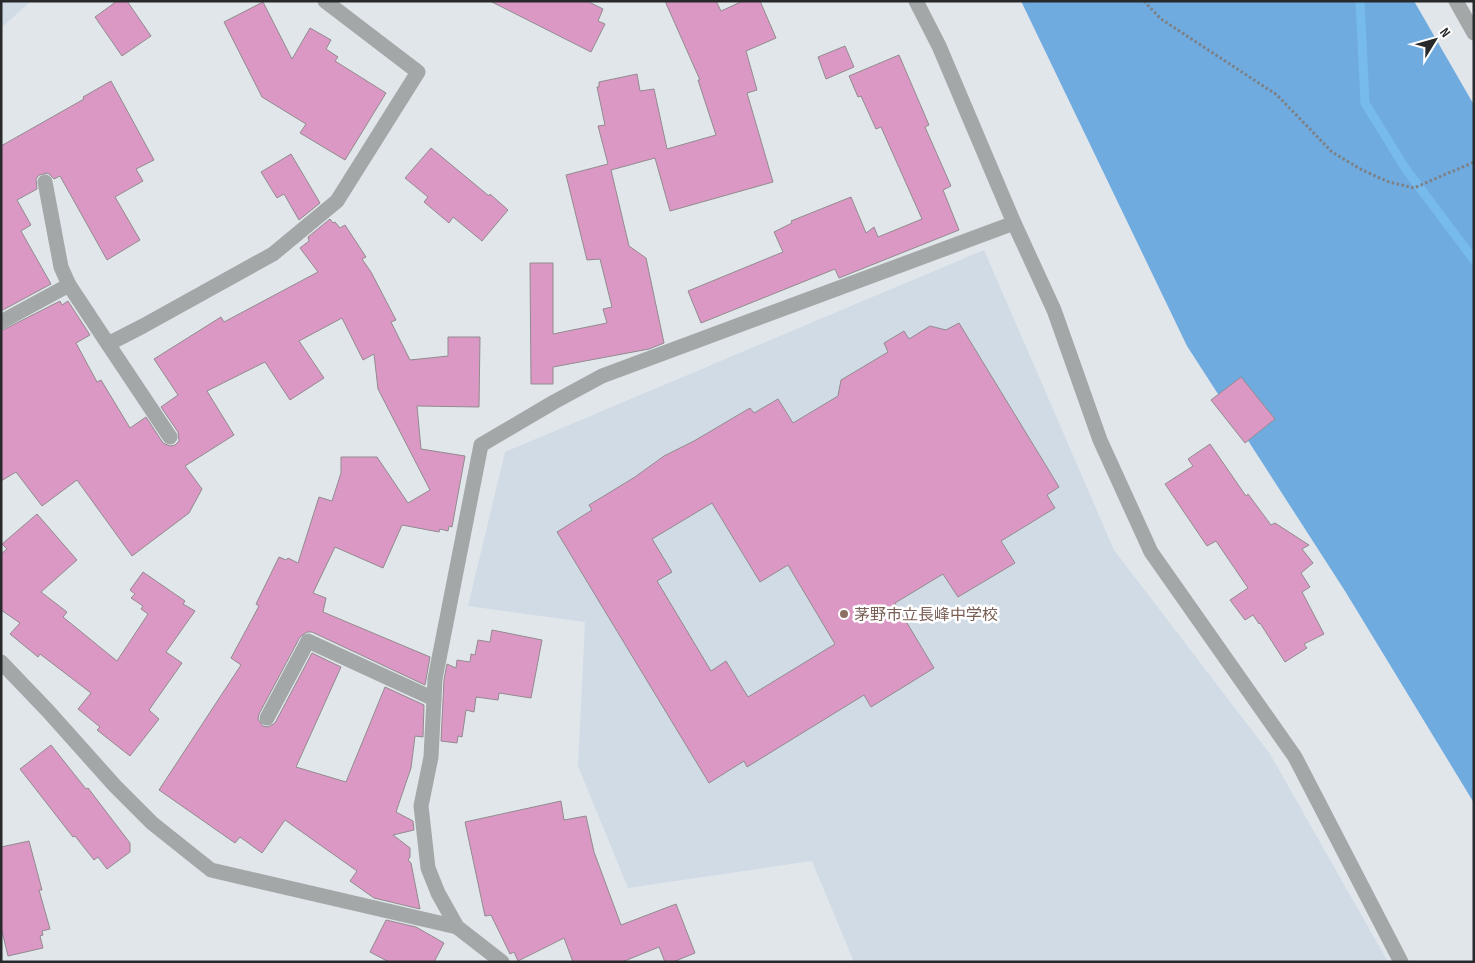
<svg xmlns="http://www.w3.org/2000/svg" width="1475" height="963" viewBox="0 0 1475 963" font-family="'Sofia Sans Condensed','Noto Sans JP',sans-serif">
  <style>
    .built { fill: #d0dbe6 }
    .forest { fill: #70abe0 }
    .lines { fill: none; stroke-linecap: round; stroke-linejoin: round }
    .stream { stroke: #77baec; stroke-width: 9 }
    .building { fill: #dc98c5; stroke: #918b8e; fill-rule: evenodd }
    .path { stroke: #7d8084; stroke-width: 3; stroke-dasharray: 2.5 2.5; stroke-linecap: butt }
    .service { stroke: #a3a7a7; stroke-width: 15 }
    .minor { stroke: #a3a7a7; stroke-width: 15 }
    .tertiary { stroke: #a3a7a7; stroke-width: 15 }
    .education-dot { fill: #8d6e63; stroke: #fff; stroke-width: 2 }
    .labels { text-anchor: middle; stroke-width: 5; stroke-linejoin: round; paint-order: stroke }
    .education-label { font-size: 16px; fill: #785e54; stroke: #fff; text-anchor: start }
  </style>
  <rect width="100%" height="100%" fill="#e1e6eb"/>
  <g class="built">
    <path d="M1,1H31L1,28Z"/>
    <path d="M984,250L1114,550L1270,754L1388,962H854L812,861L628,888L578,766L585,622L468,606L505,452Z"/>
  </g>
  <path class="forest" d="M1021,1H1414L1474,105V803L1345,591L1187,346Z"/>
  <g class="lines">
    <path class="stream" d="M1360,1L1365,103L1405,168L1474,260"/>
  </g>
  <g class="building">
    <path d="M117,1H127L151,36L122,56L95,17Z"/>
    <path d="M490,1H587L603,9L598,21L605,24L591,52Z"/>
    <path d="M665,1H716L721,11L743,1H760L776,38L746,51L757,90L747,93L773,182L670,211L655,158L611,170L629,246L646,258L664,343L649,349L553,367V384H531L530,263H553V334L607,323L603,309L612,307L600,259L587,260L566,175L608,164L598,126L605,125L597,87H599V82L637,74L640,91L654,89L667,149L716,135L698,80H700Z"/>
    <path d="M263,2L292,59L310,28L331,40L326,49L338,57L335,61L386,93L345,160L300,133L306,124L262,97L224,22Z"/>
    <path d="M845,46L854,67L826,79L818,57Z"/>
    <path d="M899,55L929,125L925,127L951,186L943,190L959,230L839,278L835,269L701,323L688,291L783,252L774,232L792,223L791,221L851,197L866,233L874,227L878,237L922,219L881,127L876,129L861,96L858,97L849,76Z"/>
    <path d="M111,81L154,160L136,169L143,181L115,197L140,240L107,260L60,176L54,179L48,173L39,175L36,179L37,189L17,200L31,225L21,231L51,284L1,311V146L84,99L83,97Z"/>
    <path d="M431,148L489,196L490,194L508,210L482,241L453,217L449,223L424,202L428,197L405,178Z"/>
    <path d="M291,154L320,203L299,220L284,194L277,198L261,172Z"/>
    <path d="M330,219L333,223L335,222L340,228L345,225L366,257L362,259L371,272L396,320L391,322L410,360L448,356V337H480L479,407L417,406L421,449L465,456L452,527L449,526L448,531L440,529L439,532L402,525L383,568L335,547L313,593L326,598L323,612L430,657L425,685L312,632H307L300,637L259,714L258,719L263,726L268,727L275,723L312,653L341,667L296,767L346,782L385,687L424,705L423,737L415,736L411,768L396,812L413,821L414,830L393,835L410,848V857L408,860L411,863L420,909L374,898L350,881L357,871L285,820L262,853L240,837L235,843L159,790L241,665L231,658L259,606L256,604L279,557L286,560L288,558L298,563L319,497L332,501L341,473V457H377L408,503L430,490L378,389L374,354L363,360L342,318L299,341L324,378L290,400L265,362L207,391L234,435L185,466L202,489L189,513L132,556L77,480L42,506L16,472L1,481V331L60,301L62,305L68,301L90,335L76,343L97,382L101,380L130,428L146,417L163,443L170,446L175,445L179,441L178,432L161,407L178,395L154,359L221,317L224,322L318,272L300,248L309,241L308,237Z"/>
    <path d="M959,323L1059,487L1047,495L1055,508L1001,541L1015,563L958,597L943,574L895,603L934,668L871,707L864,695L747,767L744,761L709,783L557,532L592,510L589,505L635,477L664,456L694,441L750,408L754,413L778,399L793,423L838,396L841,380L888,352L884,343L904,331L909,339L930,326L946,330ZM712,503L760,582L788,565L835,644L748,697L726,661L711,671L657,581L672,572L652,539Z"/>
    <path d="M1241,377L1275,419L1245,443L1211,400Z"/>
    <path d="M1210,444L1246,496L1248,494L1271,525L1275,523L1309,545L1302,549L1313,563L1301,573L1310,587L1302,592L1324,634L1304,644L1307,648L1285,662L1260,623L1259,624L1253,615L1245,620L1230,600L1248,588L1216,541L1207,546L1165,484L1193,466L1188,459Z"/>
    <path d="M37,514L77,560L41,592L67,612L63,617L117,661L148,614L141,609L143,606L131,598L135,594L130,590L143,572L185,601L183,604L195,611L166,652L182,663L149,710L159,719L130,756L97,730L100,727L78,709L91,693L40,654L38,657L10,634L20,623L1,610V554L7,549L2,544Z"/>
    <path d="M492,630L542,640L531,698L499,693L498,700L476,697L474,712L466,710L462,737L458,736L457,743L441,741L444,680L447,664L456,668L457,660L470,662L471,654L475,655L478,640L490,642Z"/>
    <path d="M51,745L86,789L88,788L130,843V852L107,869L98,857L94,860L75,836L73,837L20,769Z"/>
    <path d="M561,801L564,820L586,816L594,852L621,925L676,904L695,953L673,962H665L659,947L622,962H573L564,938L518,961L514,952L510,954L491,915L485,916L465,822Z"/>
    <path d="M29,841L42,890H39L50,929L42,931L43,935L40,936L43,948L8,956L1,927V847Z"/>
    <path d="M386,920L416,927L444,943L434,962H389L370,952Z"/>
  </g>
  <g class="lines">
    <path class="path" d="M1144,1L1161,19L1277,95L1332,152L1362,170L1389,182L1414,188L1474,162"/>
    <path class="service" d="M1,662L48,711L115,786L152,823L211,870L457,927"/>
    <g class="minor">
      <path d="M45,182L61,267L69,285L108,344"/>
      <path d="M1,322L69,285"/>
      <path d="M170,437L108,344L143,326L273,254L337,201L418,72L325,1"/>
      <path d="M267,718L308,641L434,699"/>
      <path d="M502,962L457,927L438,893L428,868L421,806L431,757L435,679L481,445L554,402L602,376L1014,223"/>
    </g>
    <g class="tertiary">
      <path d="M916,1L939,46L1014,223L1054,310L1100,440L1151,552L1295,757L1401,962"/>
      <path d="M1456,1L1474,33"/>
    </g>
  </g>
  <circle class="education-dot" cx="844" cy="614" r="5"/>
  <g class="labels">
    <g class="education-label">
      <text x="854" y="620">茅野市立長峰中学校</text>
    </g>
  </g>
  <rect width="1475" height="963" fill="none" stroke="#27292b" stroke-width="5"/>
  <g transform="translate(1435 40) rotate(53)" stroke="#ffffff" stroke-width="4" paint-order="stroke">
  <path d="M0-4L9 19L0 12L-9 19Z" fill="#27292b"/>
  <text y="-8" font-size="14" font-weight="bold" text-anchor="middle" fill="#27292b">N</text>
  </g>
</svg>
